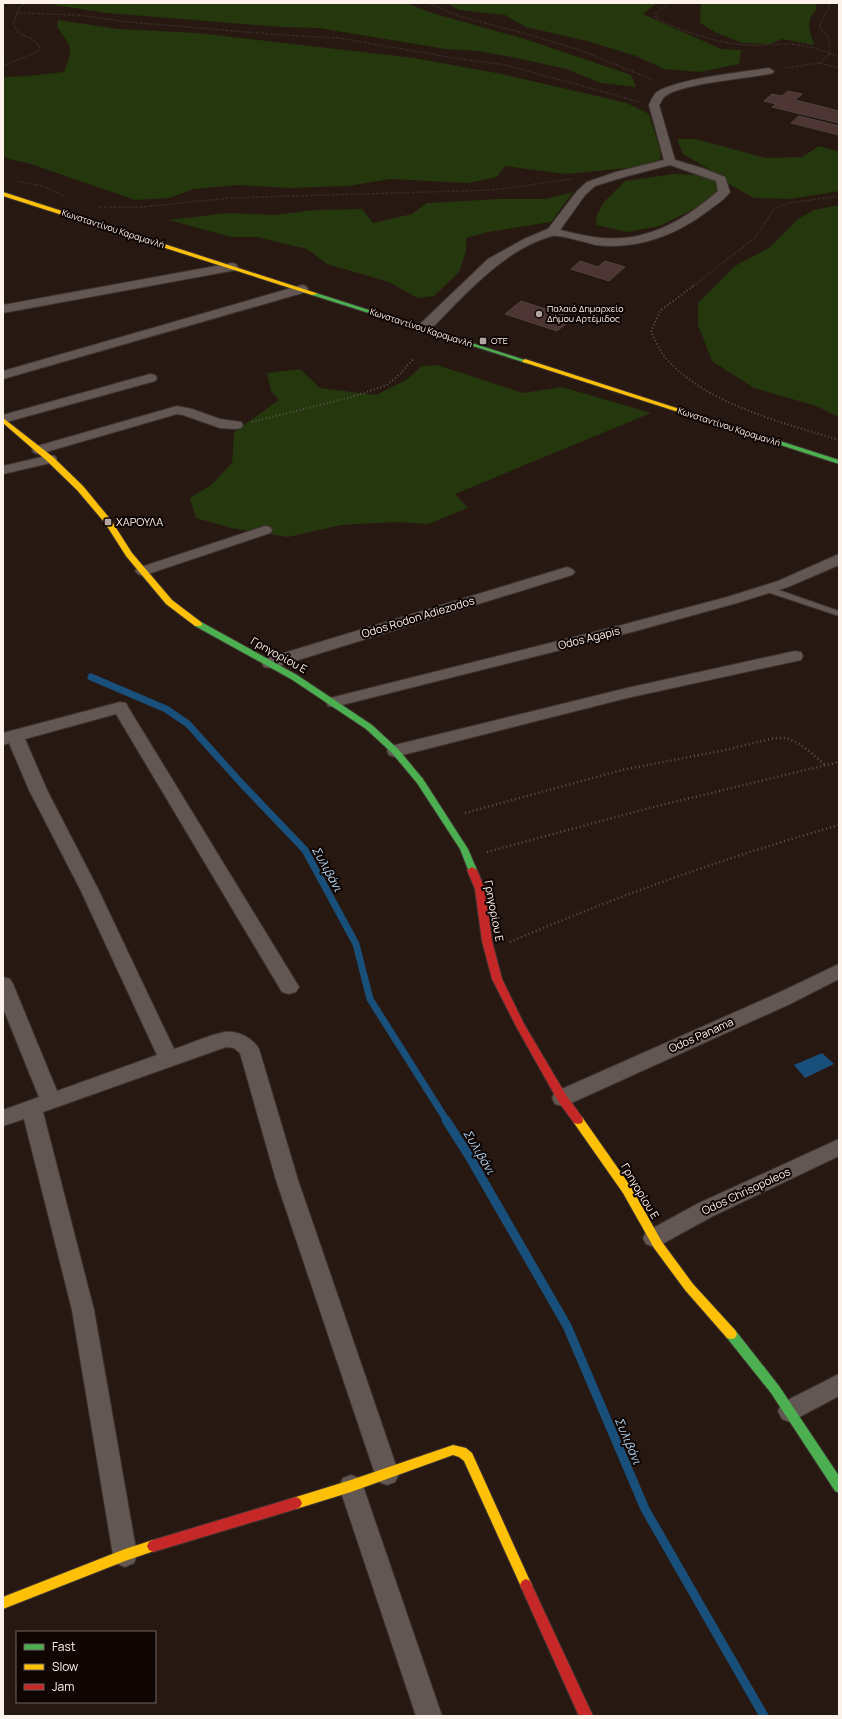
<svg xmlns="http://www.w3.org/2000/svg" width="842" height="1719" viewBox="0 0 842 1719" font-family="Manrope,sans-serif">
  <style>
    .green { fill: #25370d }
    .water { fill: #19507b }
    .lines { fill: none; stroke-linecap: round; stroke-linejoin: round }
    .stream-far1 { stroke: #19507b; stroke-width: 7 }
    .stream { stroke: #19507b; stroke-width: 9 }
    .building { fill: #4c3533; stroke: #514340 }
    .lane-casing { stroke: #3e3330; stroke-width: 2 }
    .street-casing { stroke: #3e3330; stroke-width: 2 }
    .fast-casing { stroke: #3e3330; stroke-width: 2 }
    .slow-casing { stroke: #3e3330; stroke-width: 2 }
    .jam-casing { stroke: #3e3330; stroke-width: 2 }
    .path-far2 { stroke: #5e544f; stroke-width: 1.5; stroke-dasharray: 0.5 2; stroke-linecap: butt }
    .path-far1 { stroke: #5e544f; stroke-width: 2; stroke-dasharray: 1 2.5; stroke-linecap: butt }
    .path { stroke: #5e544f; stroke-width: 2.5; stroke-dasharray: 1 3; stroke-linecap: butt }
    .lane { fill: #625752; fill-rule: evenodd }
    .street { fill: #625752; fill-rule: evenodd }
    .fast { fill: #4caf50; fill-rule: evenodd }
    .slow { fill: #ffc107; fill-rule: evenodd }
    .jam { fill: #c62828; fill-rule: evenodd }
    .poi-dot { fill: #b3a6a0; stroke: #0f0502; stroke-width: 1.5 }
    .labels { text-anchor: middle; stroke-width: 4; stroke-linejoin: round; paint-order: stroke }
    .far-street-label { font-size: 9px; fill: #fef2ed; stroke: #0f0502 }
    .far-poi-label { font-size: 9px; fill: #fef2ed; stroke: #0f0502; text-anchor: start }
    .poi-label { font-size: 11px; fill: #fef2ed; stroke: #0f0502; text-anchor: start }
    .street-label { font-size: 11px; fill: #fef2ed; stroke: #0f0502 }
    .water-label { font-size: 12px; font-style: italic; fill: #aed3f4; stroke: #0f0502 }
  </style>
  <rect width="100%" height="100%" fill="#271812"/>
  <g class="green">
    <path d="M58,3H406L435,14L522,38L631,75L636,87L601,83L566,69L517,58L477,51L446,49L318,28L282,27L107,13L54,5Z"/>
    <path d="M446,3H657L643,14L721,49L741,50L739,64L700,72L664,69L636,56L587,41L526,27L505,15L459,10Z"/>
    <path d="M701,3H815L817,9C804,22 810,30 814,45L782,39L770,44L742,43L715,32L700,23Z"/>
    <path d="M58,20L118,29L197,33L414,58L502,74L627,103L649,114L661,153L658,165L566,174L505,166L497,177L468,183L390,179L348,186L289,188L237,185L194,189L169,198L135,200L28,163L12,160L3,156V77L27,76L64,72C74,47 72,48 57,27Z"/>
    <path d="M677,139H695L766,158L802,157L819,146L839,152V191L790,199L754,198L729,184L724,178L683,154Z"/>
    <path d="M675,174L699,175L722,184L716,193L694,209L660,226L627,232L596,225L597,215L604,202L625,181Z"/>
    <path d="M573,192L551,222L488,232L466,238V251L459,272L434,296L417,298L389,282L327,264L307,249L257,237H231L169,220L228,213L275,215L314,210L362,209L373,223L412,214L427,203L500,199H546Z"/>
    <path d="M839,205V417L816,406L754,388L712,361L698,325V303L735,266L769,248L798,219L814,210Z"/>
    <path d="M437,365L523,393L562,387L651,413L455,494L468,508L428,524L397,522L341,525L288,537L231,528L196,518L190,498L211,485L232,463L234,432L279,400L271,391L267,373L300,369L320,388L376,395L406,380L422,366Z"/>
  </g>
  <path class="water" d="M822,1053L834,1064L805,1078L794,1065Z"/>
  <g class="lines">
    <path class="stream-far1" d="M91,677L166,709L188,724L242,784L305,850L356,944L370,999L447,1121"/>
    <path class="stream" d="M446,1120L469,1156L567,1326L645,1509L764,1716"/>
  </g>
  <g class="building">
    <path d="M788,91L802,94L795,100L839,111V123L772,107L776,104L764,101L772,94L782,96Z"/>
    <path d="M799,116L839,126V135L791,123Z"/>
    <path d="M580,261L598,267L605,261L625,267L609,281L571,269Z"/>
    <path d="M521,301L573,318L557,331L505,314Z"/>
  </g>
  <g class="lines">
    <g class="lane-casing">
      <path id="lane" d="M764,587H770L839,611V616L764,591L763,589Z"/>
    </g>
    <g class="street-casing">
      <g id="street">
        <path d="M769,68L774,71L773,73C749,79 680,83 664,97C662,99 661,103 659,105L675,160L702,168L725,177L730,192C725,199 716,205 709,210C677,235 637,250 596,245C587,243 559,234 552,236C502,250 463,297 428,332H418L417,329L418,326L488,259L524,239L548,229L577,191L587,182L616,172L664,160L649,105C651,101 653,95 657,92C676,79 744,72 769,68ZM670,165L716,181L718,191C685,220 648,242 602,238C588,237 574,233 560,230L585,195L595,186L624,177Z"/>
        <path d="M232,263L236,264L238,267L236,270L3,313V305Z"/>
        <path d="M302,285L306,286L308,289L306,292L3,379V371Z"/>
        <path d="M150,374L155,375L157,378L155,381L3,423V415Z"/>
        <path d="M177,406L192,409L220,419L241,422L243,425L241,428L236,429L220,428L183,415L177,414L39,454L34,453L32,450L34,447Z"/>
        <path d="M50,455L55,456L57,459L55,462L3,474V466Z"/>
        <path d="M265,526L270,527L272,530L270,533L148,574L143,576L138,574L135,571L138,568Z"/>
        <path d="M839,554V565L788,587L737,603L632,632L334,707L328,706L326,702L328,698L334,697L622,625L727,597L778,581Z"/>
        <path d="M567,567L572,569L575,572L572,575L276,667L270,668L264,667L262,663L264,659Z"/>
        <path d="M795,651L801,652L803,656L801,660L627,698L395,757L389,755L387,751L389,747L395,745L627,688Z"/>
        <path d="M120,702L126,703L128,707L296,982L299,987L296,992L289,994L282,992L116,714L25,739L47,790L98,889L174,1049C190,1044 208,1035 225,1032C237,1030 253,1038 259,1049L298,1180L399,1474L395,1482L387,1485L379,1482L375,1474L276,1180L240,1053L234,1048L226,1047L43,1112L94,1310L137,1555L134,1563L125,1567L116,1563L113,1555L72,1310L24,1119L3,1126V1110L39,1097L3,1008V977L10,979L13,984L57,1091L157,1055L80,889L29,790L9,743L3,745V733Z"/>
        <path d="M839,964V979L790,1004L569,1104L562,1106L555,1104L552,1098L555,1092L776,994Z"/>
        <path d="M839,1139V1156L713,1216L662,1244L654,1247L646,1244L643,1238L646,1232L697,1204Z"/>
        <path d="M839,1374V1396L790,1422L782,1419L778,1411L782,1403Z"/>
        <path d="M351,1475L359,1478L363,1486L442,1716H416L339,1486L343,1478Z"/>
      </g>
    </g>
    <g class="fast-casing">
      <g id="fast">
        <path d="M312,293H316L528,361L525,363L523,362L312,295Z"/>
        <path d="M730,425L839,460V464L728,428L727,427Z"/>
        <path d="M195,622H201L297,675L372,725L398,749L423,779L468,849L477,870L475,872H469L460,849L417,783L392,753L366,729L291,679L195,626L194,624Z"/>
        <path d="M731,1329L735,1330L779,1386L839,1476V1493L835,1491L771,1393L727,1338L725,1334L727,1330Z"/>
      </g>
    </g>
    <g class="slow-casing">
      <g id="slow">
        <path d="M3,192L316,293L317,294L312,295L3,196Z"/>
        <path d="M525,359L732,426L733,427L730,429L728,428L523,362L522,361Z"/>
        <path d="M3,418L53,457L83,486L111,520L132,553L172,600L201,622L202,624L201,626H195L166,604L126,556L105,523L77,490L47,461L3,423Z"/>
        <path d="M578,1116L582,1117L631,1187L662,1242L693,1284L735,1330L737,1334L735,1338L731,1339L727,1338L685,1290L654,1248L623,1193L574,1123L573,1120L574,1117Z"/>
        <path d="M453,1445L466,1448L472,1453L530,1581L532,1585L530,1589L526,1591L522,1589L464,1461L459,1457L453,1455L351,1492L296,1509L292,1507L290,1503L292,1499L296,1497L351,1480Z"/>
        <path d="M153,1540L157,1542L159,1546L157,1550L125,1561L3,1609V1597L125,1549Z"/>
      </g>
    </g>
    <g class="jam-casing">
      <g id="jam">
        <path d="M472,867L477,870L485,889L492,941L502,979L524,1024L566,1095L582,1117L583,1120L582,1123L578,1124L574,1123L558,1101L517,1028L492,979L482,941L475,889L467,870Z"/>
        <path d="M296,1497L300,1499L302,1503L300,1507L296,1509L153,1552L149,1550L147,1546L149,1542L153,1540Z"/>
        <path d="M526,1579L530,1581L593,1716H579L520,1585L522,1581Z"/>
      </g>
    </g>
    <g class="path-far2">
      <path d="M429,3L459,16L534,36L588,53L655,81"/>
      <path d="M670,3L656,14V18C684,32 715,43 746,45C760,46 772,44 786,44C805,44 822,50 839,57"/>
      <path d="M17,13L78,15L128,22L283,35L339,38L454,58L506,65L640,102"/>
      <path d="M819,63L830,54L829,38L819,26L829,8V3"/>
      <path d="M3,66L39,51L40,46L32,39L19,33L13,24L19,8L25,3"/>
      <path d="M785,68L819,63L839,68"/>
      <path d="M18,181L45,187L64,196"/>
      <path d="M99,207H141L230,198L492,190L573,179"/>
      <path d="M692,287L756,237L774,209L789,203L839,196"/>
    </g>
    <g class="path-far1">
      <path d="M693,286L660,311L651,332C655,340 659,349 664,356C702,403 784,423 839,440"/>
      <path d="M252,422L351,397L387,385L400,374L414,358"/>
    </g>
    <g class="path">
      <path d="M465,813L622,770L730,749L774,738H786L798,743L810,752L825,765"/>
      <path d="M487,852L649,808L839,762"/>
      <path d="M510,942C617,896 727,857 839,825"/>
    </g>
    <use href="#lane" class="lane"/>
    <use href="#street" class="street"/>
    <use href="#fast" class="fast"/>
    <use href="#slow" class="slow"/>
    <use href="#jam" class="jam"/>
  </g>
  <g class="poi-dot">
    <circle cx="539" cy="314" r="4"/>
    <rect x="479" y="337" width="8" height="8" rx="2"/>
    <rect x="104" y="518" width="8" height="8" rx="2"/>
  </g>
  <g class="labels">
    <g class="far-street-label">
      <text transform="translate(113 229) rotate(18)" y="3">Κωνσταντίνου Καραμανλή</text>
      <text transform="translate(421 328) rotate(18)" y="3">Κωνσταντίνου Καραμανλή</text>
      <text transform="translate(729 427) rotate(18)" y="3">Κωνσταντίνου Καραμανλή</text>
    </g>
    <g class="far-poi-label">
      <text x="547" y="312">Παλαιό Δημαρχείο<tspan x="547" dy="10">Δήμου Αρτέμιδος</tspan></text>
      <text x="491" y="344">ΟΤΕ</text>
    </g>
    <g class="poi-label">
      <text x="116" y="526">ΧΑΡΟΥΛΑ</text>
    </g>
    <g class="street-label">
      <text transform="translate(418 617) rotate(-17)" y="4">Odos Rodon Adiezodos</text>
      <text transform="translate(589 638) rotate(-14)" y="4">Odos Agapis</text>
      <text transform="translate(279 655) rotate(29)" y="4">Γρηγορίου Ε</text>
      <text transform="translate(494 911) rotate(79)" y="4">Γρηγορίου Ε</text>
      <text transform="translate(701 1035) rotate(-24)" y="4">Odos Panama</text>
      <text transform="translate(640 1191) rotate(59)" y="4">Γρηγορίου Ε</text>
      <text transform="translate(746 1191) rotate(-25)" y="4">Odos Chrisopoleos</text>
    </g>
    <g class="water-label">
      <text transform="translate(327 869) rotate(61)" y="4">Συλιβάνι</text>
      <text transform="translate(479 1152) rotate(59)" y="4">Συλιβάνι</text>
      <text transform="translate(628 1441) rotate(67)" y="4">Συλιβάνι</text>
    </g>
  </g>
  <rect width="842" height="1719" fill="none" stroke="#fef2ed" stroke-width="8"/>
  <rect x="16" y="1631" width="140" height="72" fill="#0f0502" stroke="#6f6460"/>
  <rect x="24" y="1644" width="20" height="6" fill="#4caf50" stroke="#6f6460"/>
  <text x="52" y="1651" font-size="12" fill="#fef2ed">Fast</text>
  <rect x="24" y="1664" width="20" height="6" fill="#ffc107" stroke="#6f6460"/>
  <text x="52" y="1671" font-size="12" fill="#fef2ed">Slow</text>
  <rect x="24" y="1684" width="20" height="6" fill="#c62828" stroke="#6f6460"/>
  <text x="52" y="1691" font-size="12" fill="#fef2ed">Jam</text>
</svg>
